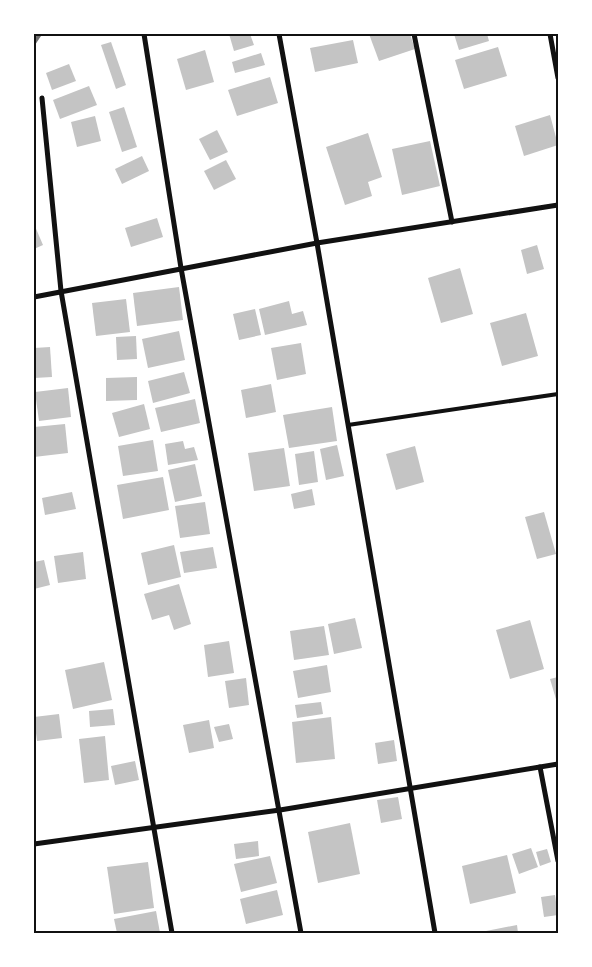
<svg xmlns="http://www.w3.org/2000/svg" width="592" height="967" viewBox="0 0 592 967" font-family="Karla,sans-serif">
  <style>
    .building { fill: #c4c4c4 }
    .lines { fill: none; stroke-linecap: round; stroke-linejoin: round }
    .service { stroke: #111; stroke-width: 4 }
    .minor { stroke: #111; stroke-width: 5 }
    .rail { stroke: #707070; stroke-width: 4 }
    .neatline { fill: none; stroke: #111; stroke-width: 2 }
  </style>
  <rect width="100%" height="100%" fill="#fff"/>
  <g class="building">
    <path d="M229,34H250L254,45L234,51Z"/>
    <path d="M369,34H410L415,49L379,61Z"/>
    <path d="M454,34H487L489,41L459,50Z"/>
    <path d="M353,40L358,63L315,72L310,48Z"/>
    <path d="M111,42L126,85L116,89L101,45Z"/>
    <path d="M498,47L507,76L464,89L455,60Z"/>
    <path d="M205,50L214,82L186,90L177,59Z"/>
    <path d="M261,53L265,65L235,73L232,62Z"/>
    <path d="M69,64L76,81L52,90L46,73Z"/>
    <path d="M270,77L278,103L237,116L228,90Z"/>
    <path d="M89,86L97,105L60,119L53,100Z"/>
    <path d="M124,107L137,147L122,152L109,112Z"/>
    <path d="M550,115L558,145L524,156L515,126Z"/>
    <path d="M95,116L101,141L77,147L71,122Z"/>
    <path d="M217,130L228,152L210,160L199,139Z"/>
    <path d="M368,133L382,177L368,182L372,196L345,205L326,147Z"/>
    <path d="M430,141L440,186L402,195L392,149Z"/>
    <path d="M142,156L149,171L122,184L115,169Z"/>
    <path d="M226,160L236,179L214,190L204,171Z"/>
    <path d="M157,218L163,237L131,247L125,228Z"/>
    <path d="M34,224L43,245L34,249Z"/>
    <path d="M537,245L544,269L527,274L521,250Z"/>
    <path d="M460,268L473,314L441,323L428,278Z"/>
    <path d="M179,287L183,320L137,326L133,293Z"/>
    <path d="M126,299L130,332L96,336L92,303Z"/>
    <path d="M289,301L292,314L303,311L307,325L265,335L259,309Z"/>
    <path d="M255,309L261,335L239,340L233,314Z"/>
    <path d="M526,313L538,356L502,366L490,323Z"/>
    <path d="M179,331L185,360L148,368L142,339Z"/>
    <path d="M136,336L137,359L117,360L116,337Z"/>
    <path d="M301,343L306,374L277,380L271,348Z"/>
    <path d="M50,347L52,377L34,378V348Z"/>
    <path d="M184,372L190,393L153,403L148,381Z"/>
    <path d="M137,377V400L106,401V378Z"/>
    <path d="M271,384L276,412L246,418L241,390Z"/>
    <path d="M68,388L71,417L39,421L35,392Z"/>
    <path d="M195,399L200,423L161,432L155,408Z"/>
    <path d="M144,404L150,429L119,437L112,413Z"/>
    <path d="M332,407L337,441L289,448L283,415Z"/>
    <path d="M65,424L68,453L34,457V427Z"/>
    <path d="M153,440L158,471L123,476L118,446Z"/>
    <path d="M183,441L185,449L194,447L198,460L168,465L165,444Z"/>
    <path d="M337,445L344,476L326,480L320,449Z"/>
    <path d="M415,446L424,482L396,490L386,454Z"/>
    <path d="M284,448L290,486L254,491L248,453Z"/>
    <path d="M314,451L318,482L299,485L295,454Z"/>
    <path d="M195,464L202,496L175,502L168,470Z"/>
    <path d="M163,477L169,510L123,519L117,485Z"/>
    <path d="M312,489L315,505L294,509L291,494Z"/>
    <path d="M72,492L76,509L45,515L42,498Z"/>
    <path d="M205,502L210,534L180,538L175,506Z"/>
    <path d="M544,512L556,554L537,559L525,517Z"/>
    <path d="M174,545L181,577L148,585L141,553Z"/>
    <path d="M213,547L217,568L184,573L180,552Z"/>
    <path d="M83,552L86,579L58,583L54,556Z"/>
    <path d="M44,560L50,585L34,589V562Z"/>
    <path d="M179,584L191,624L174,630L169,615L152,620L144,594Z"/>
    <path d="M355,618L362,648L334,654L328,624Z"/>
    <path d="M530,620L544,669L510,679L496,630Z"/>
    <path d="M324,626L329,655L294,660L290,631Z"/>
    <path d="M229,641L234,673L208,677L204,645Z"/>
    <path d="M104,662L112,700L73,709L65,670Z"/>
    <path d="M327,665L331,692L298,698L293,671Z"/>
    <path d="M558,677V706L550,679Z"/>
    <path d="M246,678L249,705L229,708L225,681Z"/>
    <path d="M321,702L323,714L297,718L295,705Z"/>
    <path d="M113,709L115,725L90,727L89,711Z"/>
    <path d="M59,714L62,738L37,741L34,717Z"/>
    <path d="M331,717L335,759L296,763L292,722Z"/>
    <path d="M209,720L214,748L189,753L183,725Z"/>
    <path d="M229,724L233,739L219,742L214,727Z"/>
    <path d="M105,736L109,780L84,783L79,739Z"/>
    <path d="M394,740L397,761L378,764L375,743Z"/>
    <path d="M135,761L139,780L115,785L111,766Z"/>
    <path d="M398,797L402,819L381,823L377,800Z"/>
    <path d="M350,823L360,874L318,883L308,832Z"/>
    <path d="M258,841L259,856L236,859L234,844Z"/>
    <path d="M531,848L538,867L519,874L512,854Z"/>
    <path d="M547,849L551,862L540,866L536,852Z"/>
    <path d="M507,855L516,893L470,904L462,866Z"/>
    <path d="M270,856L277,883L241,892L234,864Z"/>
    <path d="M148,862L154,908L114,914L107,867Z"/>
    <path d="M277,890L283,915L246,924L240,899Z"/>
    <path d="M555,895L558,915L544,917L541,897Z"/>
    <path d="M156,911L160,933H117L114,919Z"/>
    <path d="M517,925L518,933H486V931Z"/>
  </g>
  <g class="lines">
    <path class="service" d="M348,425L558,394"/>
    <g class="minor">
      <path d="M144,34L181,268L301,933"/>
      <path d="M279,34L317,243L435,933"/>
      <path d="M414,34L452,222"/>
      <path d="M550,34L558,78"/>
      <path d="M42,98L61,291L172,933"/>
      <path d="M34,297L317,243L558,205"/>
      <path d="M540,767L558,861"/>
      <path d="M34,844L280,810L558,764"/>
    </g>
    <path class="rail" d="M34,43L40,34"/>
  </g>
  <rect width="592" height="967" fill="none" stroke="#ffffff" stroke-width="70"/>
  <rect x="35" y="35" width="522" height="897" class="neatline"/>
</svg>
